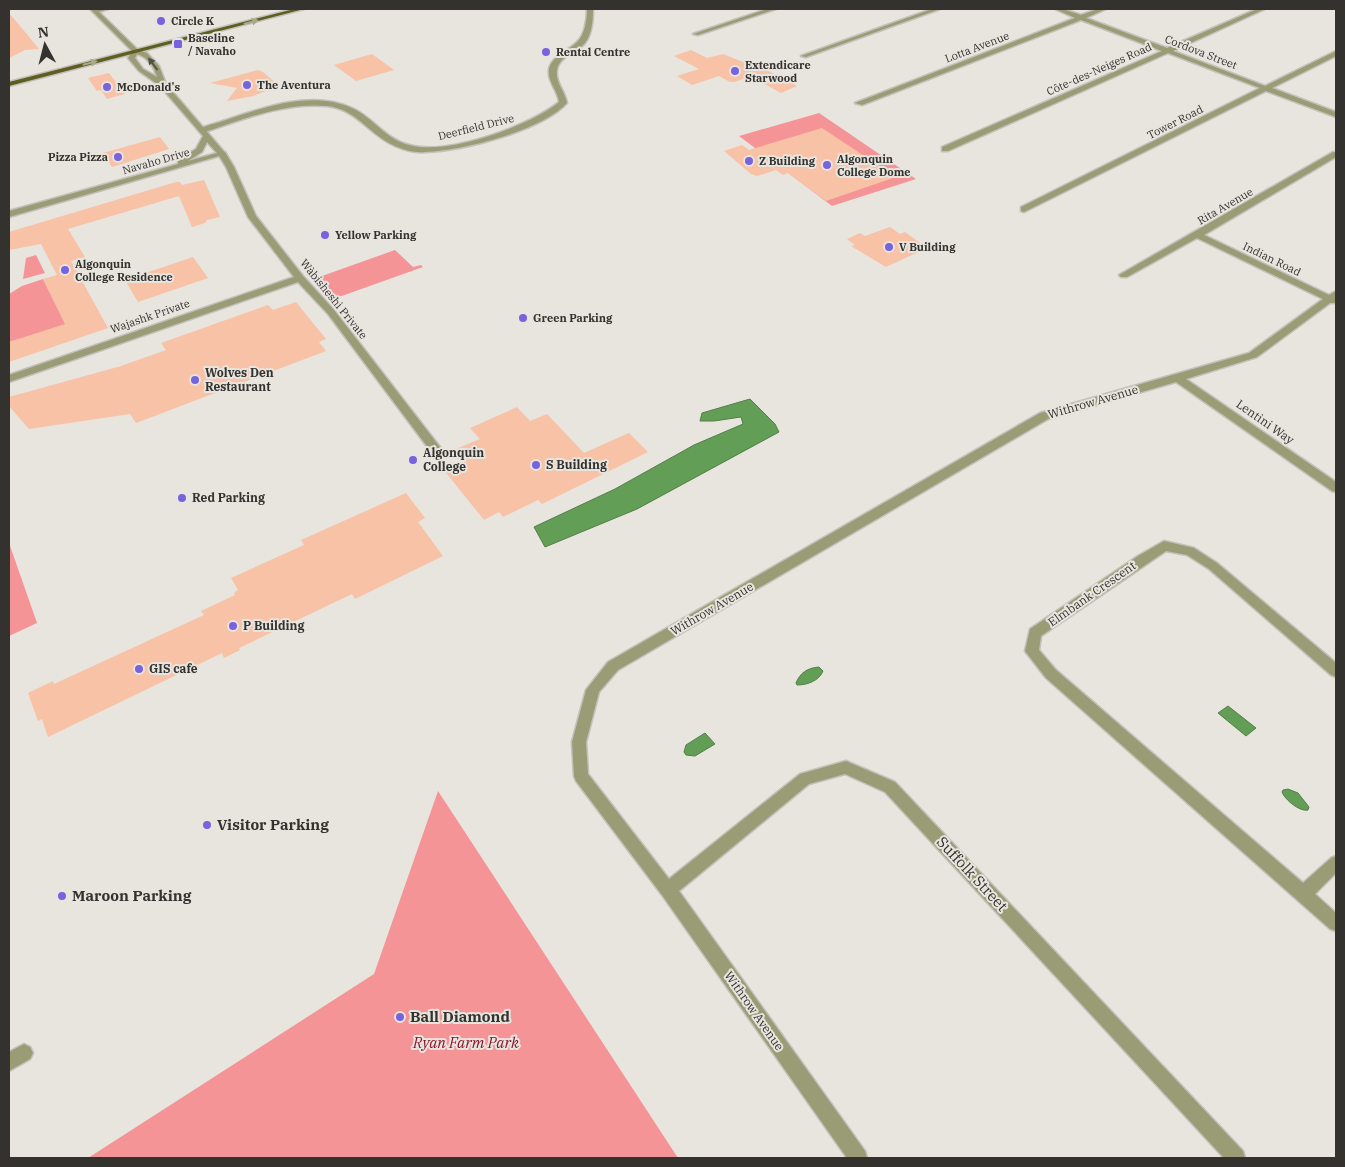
<svg xmlns="http://www.w3.org/2000/svg" width="1345" height="1167" viewBox="0 0 1345 1167" font-family="'IBM Plex Serif',serif">
  <style>
    .green { fill: #f59497 }
    .water { fill: #629e55; stroke: #547e4a }
    .building { fill: #f8c2a6 }
    .lines { fill: none; stroke-linecap: round; stroke-linejoin: round }
    .minor-casing { stroke: #c4c0bb; stroke-width: 3 }
    .tertiary-casing { stroke: #c4c0bb; stroke-width: 3 }
    .primary-casing { stroke: #c4c0bb; stroke-width: 3 }
    .minor { fill: #9a9c75; fill-rule: evenodd }
    .tertiary { fill: #9a9c75; fill-rule: evenodd }
    .primary { fill: #5d5e20; fill-rule: evenodd }
    .oneway { fill: #a9a888 }
    .oneway2 { fill: #525244 }
    .poi-dot { fill: #7763dd; stroke: #e8e4de; stroke-width: 2 }
    .labels { text-anchor: middle; stroke-width: 4; stroke-linejoin: round; paint-order: stroke }
    .far-poi-label { font-size: 11px; font-weight: bold; fill: #33322f; stroke: #e8e4de; text-anchor: start }
    .far-street-label { font-size: 11px; fill: #33322f; stroke: #e8e4de }
    .poi-label { font-size: 12px; font-weight: bold; fill: #33322f; stroke: #e8e4de; text-anchor: start }
    .street-label { font-size: 12px; fill: #33322f; stroke: #e8e4de }
    .near-poi-label { font-size: 15px; font-weight: bold; fill: #33322f; stroke: #e8e4de; text-anchor: start }
    .near-street-label { font-size: 15px; fill: #33322f; stroke: #e8e4de }
    .near-park-label { font-size: 15px; font-style: italic; fill: #8a1329; stroke: #e8e4de }
  </style>
  <rect width="100%" height="100%" fill="#e8e4de"/>
  <g class="green">
    <path d="M819,113L916,179L832,206L739,136Z"/>
    <path d="M395,250L413,267L421,265L423,267L336,298L321,279L322,276Z"/>
    <path d="M36,255L45,273L23,279L26,258Z"/>
    <path d="M43,279L66,325L9,342V294L22,286Z"/>
    <path d="M9,543L37,623L9,636Z"/>
    <path d="M438,791L678,1158H88L374,974Z"/>
  </g>
  <g class="water">
    <path d="M750,399L775,424L779,432L637,509L545,547L534,527L615,489L694,445L743,424L741,417L714,421H700L702,413Z"/>
    <path d="M819,667L823,671C819,681 807,685 797,685L796,683C800,673 807,668 819,667Z"/>
    <path d="M1228,706L1256,728L1246,736L1218,713Z"/>
    <path d="M705,733L715,744L695,756L686,755L684,752L686,745Z"/>
    <path d="M1288,789L1298,793L1309,807L1308,810C1300,812 1285,800 1282,792L1283,790Z"/>
  </g>
  <g class="building">
    <path d="M9,13L25,32L39,49L25,50L9,58Z"/>
    <path d="M691,50L707,58L723,54L753,66L757,65L797,86L781,93L750,76L735,82H730L719,76L692,85L677,76L699,69L674,56Z"/>
    <path d="M372,54L394,70L356,81L334,65Z"/>
    <path d="M258,70L263,72L279,86L253,96L227,101L237,88L210,83Z"/>
    <path d="M109,73L125,94L107,99L101,90L97,91L88,78Z"/>
    <path d="M822,128L896,177L826,201L788,173L783,175L776,170L757,176L751,174L724,151L742,145L749,150Z"/>
    <path d="M160,137L169,149L112,167L103,153Z"/>
    <path d="M204,180L220,217L207,220L205,223L192,227L179,196L68,229L85,257L71,261L108,328L9,362V342L65,324L43,279L57,275L41,244L9,250V232L176,182H180L182,185Z"/>
    <path d="M890,227L900,234L905,232L927,248L886,267L851,246L855,245L847,239L860,233L865,236Z"/>
    <path d="M193,257L208,278L138,302L125,280Z"/>
    <path d="M296,302L326,339L319,342L326,351L136,423L130,414L29,429L9,406V397L121,366L166,350L161,343L268,305L273,310Z"/>
    <path d="M517,407L530,421L547,414L584,453L629,433L648,452L542,504L538,500L503,517L499,512L484,520L443,469L460,461L451,451L480,439L470,428Z"/>
    <path d="M406,493L425,518L418,522L443,556L355,599L352,594L239,648L240,650L224,658L222,653L48,737L42,719L38,721L28,693L53,681L54,684L204,615L201,611L235,595L234,593L238,590L231,578L304,545L301,540Z"/>
  </g>
  <g class="lines">
    <g class="minor-casing">
      <g id="minor">
        <path d="M108,9L96,13L93,11L98,9Z"/>
        <path d="M587,9H593C593,20 592,34 585,43C577,53 559,56 557,70C555,82 565,91 567,103C541,131 462,151 425,152C415,153 404,150 395,146C369,135 357,109 327,106C285,102 244,119 205,132L198,130C205,125 218,123 226,120C264,107 313,90 352,108C374,118 385,139 409,145C446,156 530,126 559,102C558,91 547,81 549,69C552,56 568,51 577,42C585,35 587,19 587,9Z"/>
        <path d="M767,9H776L698,35L693,34Z"/>
        <path d="M932,9H940L806,57L801,56Z"/>
        <path d="M1055,9H1063L1081,15L1098,9H1106L1086,18L1167,48L1257,9H1265L1173,51L1265,86L1336,51V56L1272,88L1336,112V117L1266,91L1024,212L1021,211V207L1260,88L1168,53L948,151H942V147L1162,51L1081,20L862,105L855,103L1075,18Z"/>
        <path d="M219,152H225L234,167L256,216L303,276L334,310L443,451L445,454L443,457H435L328,314L298,282L9,382V375L294,277L248,217L226,167L218,154Z"/>
        <path d="M1333,152H1336V157L1204,235L1329,295L1336,291V303H1330L1257,357L1186,379L1336,482V492L1332,491L1176,382L1048,419L618,670L599,692L586,742L588,774L669,879L800,774L846,761L895,782L1243,1151L1245,1158H1224L885,792L845,774L809,784L679,891L865,1151L867,1158H847L662,895L576,781L574,776L572,742L586,690L608,662L1040,413L1249,353L1323,299L1197,238L1127,277H1121L1119,275Z"/>
        <path d="M1164,541L1194,548L1217,563L1336,663V677L1331,675L1209,569L1187,555L1166,551L1041,636L1039,650L1056,670L1303,883L1331,858L1336,856V873L1315,894L1336,913V931L1330,929L1046,678L1025,651L1030,629L1138,556Z"/>
        <path d="M24,1044L30,1047L33,1053L30,1059L9,1071V1052Z"/>
      </g>
    </g>
    <g class="tertiary-casing">
      <path id="tertiary" d="M90,9H96L138,50L147,53L159,66L166,84L226,154L9,217V211L178,164V160L196,149L203,136L160,86L139,71L128,58L132,51ZM137,54C148,57 154,67 157,77L143,69L135,58ZM207,142L217,153L188,161L202,152Z"/>
    </g>
    <g class="primary-casing">
      <path id="primary" d="M294,9H304L9,86V82Z"/>
    </g>
    <use href="#minor" class="minor"/>
    <use href="#tertiary" class="tertiary"/>
    <use href="#primary" class="primary"/>
  </g>
  <defs><path id="oneway-solid" d="M-6-.8H1V-3.2L6.5 0L1 3.2V.8H-6Z" transform="scale(1.25)"/></defs>
  <g class="oneway">
    <use href="#oneway-solid" transform="translate(251 22) rotate(-15)"/>
    <use href="#oneway-solid" transform="translate(90 63) rotate(-14)"/>
  </g>
  <use class="oneway2" href="#oneway-solid" transform="translate(153 64) rotate(-127)"/>
  <g class="poi-dot">
    <circle cx="161" cy="21" r="5"/>
    <rect x="173" y="39" width="10" height="10" rx="2.5"/>
    <circle cx="546" cy="52" r="5"/>
    <circle cx="735" cy="71" r="5"/>
    <circle cx="247" cy="85" r="5"/>
    <circle cx="107" cy="87" r="5"/>
    <circle cx="118" cy="157" r="5"/>
    <circle cx="749" cy="161" r="5"/>
    <circle cx="827" cy="165" r="5"/>
    <circle cx="325" cy="235" r="5"/>
    <circle cx="889" cy="247" r="5"/>
    <circle cx="65" cy="270" r="5"/>
    <circle cx="523" cy="318" r="5"/>
    <circle cx="195" cy="380" r="5"/>
    <circle cx="413" cy="460" r="5"/>
    <circle cx="536" cy="465" r="5"/>
    <circle cx="182" cy="498" r="5"/>
    <circle cx="233" cy="626" r="5"/>
    <circle cx="139" cy="669" r="5"/>
    <circle cx="207" cy="825" r="5"/>
    <circle cx="62" cy="896" r="5"/>
    <circle cx="400" cy="1017" r="5"/>
  </g>
  <g class="labels">
    <g class="far-poi-label">
      <text x="171" y="25">Circle K</text>
      <text x="188" y="42">Baseline<tspan x="188" dy="13">/ Navaho</tspan></text>
      <text x="556" y="56">Rental Centre</text>
      <text x="745" y="69">Extendicare<tspan x="745" dy="13">Starwood</tspan></text>
      <text x="257" y="89">The Aventura</text>
      <text x="117" y="91">McDonald's</text>
      <text x="108" y="161" text-anchor="end">Pizza Pizza</text>
      <text x="837" y="163">Algonquin<tspan x="837" dy="13">College Dome</tspan></text>
      <text x="759" y="165">Z Building</text>
      <text x="335" y="239">Yellow Parking</text>
      <text x="899" y="251">V Building</text>
      <text x="75" y="268">Algonquin<tspan x="75" dy="13">College Residence</tspan></text>
      <text x="533" y="322">Green Parking</text>
    </g>
    <g class="far-street-label">
      <text transform="translate(977 47) rotate(-21)" y="4">Lotta Avenue</text>
      <text transform="translate(1201 52) rotate(21)" y="4">Cordova Street</text>
      <text transform="translate(1099 69) rotate(-24)" y="4">Côte-des-Neiges Road</text>
      <text transform="translate(1175 122) rotate(-27)" y="4">Tower Road</text>
      <text transform="translate(476 127) rotate(-14)" y="4">Deerfield Drive</text>
      <text transform="translate(156 161) rotate(-16)" y="4">Navaho Drive</text>
      <text transform="translate(1225 206) rotate(-30)" y="4">Rita Avenue</text>
      <text transform="translate(1272 259) rotate(26)" y="4">Indian Road</text>
      <text transform="translate(334 299) rotate(51)" y="4">Wàbisheshì Private</text>
      <text transform="translate(150 316) rotate(-19)" y="4">Wajashk Private</text>
    </g>
    <g class="poi-label">
      <text x="205" y="377">Wolves Den<tspan x="205" dy="14">Restaurant</tspan></text>
      <text x="423" y="457">Algonquin<tspan x="423" dy="14">College</tspan></text>
      <text x="546" y="469">S Building</text>
      <text x="192" y="502">Red Parking</text>
      <text x="243" y="630">P Building</text>
      <text x="149" y="673">GIS cafe</text>
    </g>
    <g class="street-label">
      <text transform="translate(1093 402) rotate(-16)" y="4">Withrow Avenue</text>
      <text transform="translate(1265 422) rotate(35)" y="4">Lentini Way</text>
      <text transform="translate(1092 594) rotate(-35)" y="4">Elmbank Crescent</text>
      <text transform="translate(712 609) rotate(-30)" y="4">Withrow Avenue</text>
      <text transform="translate(754 1011) rotate(55)" y="4">Withrow Avenue</text>
    </g>
    <g class="near-poi-label">
      <text x="217" y="830">Visitor Parking</text>
      <text x="72" y="901">Maroon Parking</text>
      <text x="410" y="1022">Ball Diamond</text>
    </g>
    <g class="near-street-label">
      <text transform="translate(972 874) rotate(47)" y="5">Suffolk Street</text>
    </g>
    <g class="near-park-label">
      <text x="466" y="1048">Ryan Farm Park</text>
    </g>
  </g>
  <rect width="1345" height="1167" fill="none" stroke="#33322f" stroke-width="20"/>
  <g transform="translate(45 45) rotate(353)" stroke="#e8e4de" stroke-width="4" paint-order="stroke">
  <path d="M0-4L9 19L0 12L-9 19Z" fill="#33322f"/>
  <text y="-8" font-size="14" font-weight="bold" text-anchor="middle" fill="#33322f">N</text>
  </g>
</svg>
